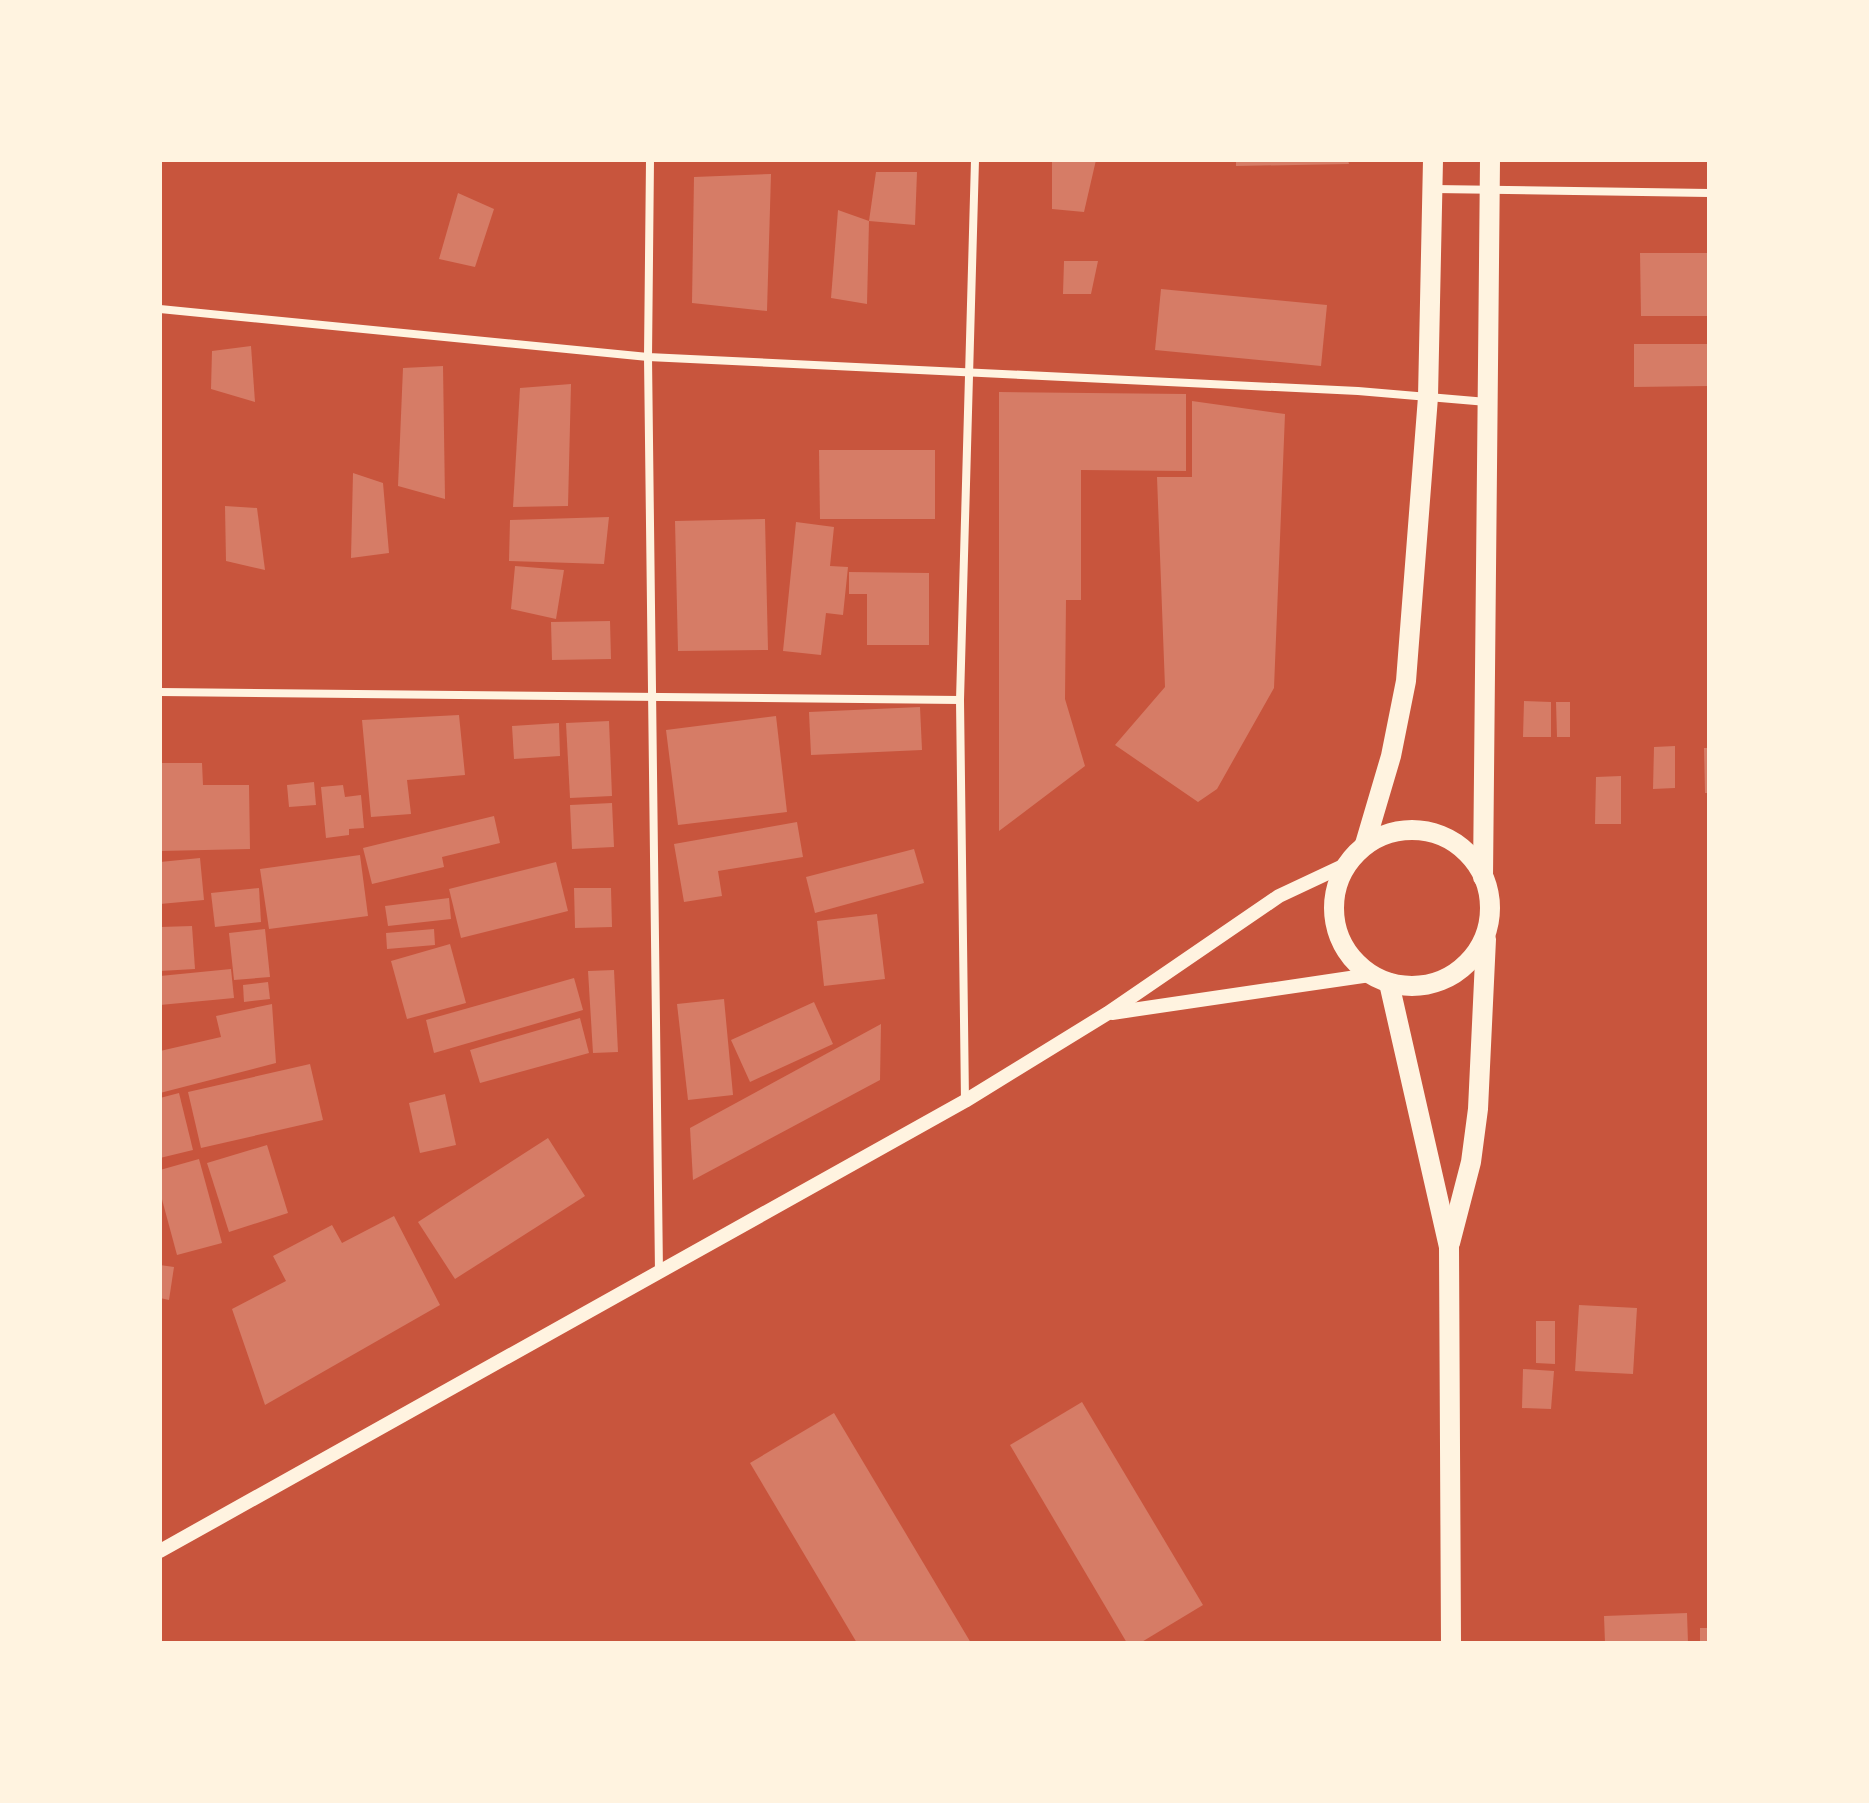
<svg xmlns="http://www.w3.org/2000/svg" width="1869" height="1803" viewBox="0 0 1869 1803" font-family="'IBM Plex Serif',serif">
  <style>
    .building { fill: #d67c66 }
    .lines { fill: none; stroke-linecap: round; stroke-linejoin: round }
    .minor { stroke: #fff3e0; stroke-width: 8 }
    .tertiary { stroke: #fff3e0; stroke-width: 14 }
    .primary { stroke: #fff3e0; stroke-width: 20 }
  </style>
  <rect width="100%" height="100%" fill="#c8553d"/>
  <g class="building">
    <path d="M1052,160H1096L1084,212L1052,209Z"/>
    <path d="M1236,160H1348L1349,164L1236,166Z"/>
    <path d="M876,172H917L915,225L869,221Z"/>
    <path d="M771,174L767,311L692,303L694,177Z"/>
    <path d="M458,193L494,209L475,267L439,259Z"/>
    <path d="M838,210L869,221L867,304L831,298Z"/>
    <path d="M1640,253H1709V316H1641Z"/>
    <path d="M1064,261H1098L1091,294H1063Z"/>
    <path d="M1161,289L1327,305L1321,366L1155,350Z"/>
    <path d="M1634,344H1709V386L1634,387Z"/>
    <path d="M251,346L255,402L211,389L212,351Z"/>
    <path d="M443,366L445,499L398,486L403,368Z"/>
    <path d="M571,384L568,506L513,507L520,388Z"/>
    <path d="M999,392L1186,394V471L1081,470V600H1066L1065,699L1085,766L999,831Z"/>
    <path d="M1192,401L1285,414L1274,688L1217,789L1198,802L1115,745L1165,687L1157,477H1192Z"/>
    <path d="M819,450H935V519H820Z"/>
    <path d="M353,473L383,483L389,553L351,558Z"/>
    <path d="M225,506L257,508L265,570L226,561Z"/>
    <path d="M609,517L604,564L509,561L510,520Z"/>
    <path d="M765,519L768,650L678,651L675,521Z"/>
    <path d="M796,522L834,527L830,566L848,567L843,615L826,613L821,655L783,651Z"/>
    <path d="M515,566L564,570L556,619L511,609Z"/>
    <path d="M849,572L929,573V645H867V594H849Z"/>
    <path d="M610,621L611,659L552,660L551,622Z"/>
    <path d="M1524,701L1551,702V737H1523Z"/>
    <path d="M1556,702H1570V737H1557Z"/>
    <path d="M920,707L922,750L811,755L809,712Z"/>
    <path d="M459,715L465,775L407,780L411,814L371,817L362,720Z"/>
    <path d="M776,716L787,812L678,825L666,730Z"/>
    <path d="M609,721L612,796L570,798L566,723Z"/>
    <path d="M559,723L560,756L514,759L512,726Z"/>
    <path d="M1675,746V788L1653,789L1654,747Z"/>
    <path d="M1704,748H1709V793H1705Z"/>
    <path d="M160,763H202L203,785H249L250,849L160,851Z"/>
    <path d="M1621,776V824H1595L1596,777Z"/>
    <path d="M314,782L316,805L289,807L287,785Z"/>
    <path d="M343,785L345,797L361,795L364,828L349,829V835L326,838L321,787Z"/>
    <path d="M612,803L614,847L572,849L570,805Z"/>
    <path d="M494,816L500,843L442,857L444,867L372,884L363,848Z"/>
    <path d="M797,822L803,857L718,871L722,896L684,902L674,844Z"/>
    <path d="M914,849L924,883L815,913L806,877Z"/>
    <path d="M360,855L368,916L269,929L260,869Z"/>
    <path d="M200,858L204,900L160,904V862Z"/>
    <path d="M556,862L568,911L461,938L449,889Z"/>
    <path d="M259,888L261,922L215,927L211,893Z"/>
    <path d="M574,888H611L612,927L575,928Z"/>
    <path d="M449,898L451,919L388,926L385,906Z"/>
    <path d="M877,914L885,979L824,986L817,921Z"/>
    <path d="M192,926L195,969L160,971V927Z"/>
    <path d="M265,929L270,977L234,980L229,933Z"/>
    <path d="M434,929L435,945L387,949L386,933Z"/>
    <path d="M450,944L466,1003L407,1019L391,961Z"/>
    <path d="M231,969L234,998L160,1005V976Z"/>
    <path d="M614,970L618,1052L593,1053L588,971Z"/>
    <path d="M574,978L583,1010L434,1053L426,1020Z"/>
    <path d="M268,982L270,999L244,1002L243,985Z"/>
    <path d="M724,999L733,1095L688,1100L677,1004Z"/>
    <path d="M814,1002L833,1044L750,1082L731,1040Z"/>
    <path d="M272,1004L276,1063L160,1093V1051L221,1037L216,1016Z"/>
    <path d="M580,1018L589,1053L480,1083L470,1050Z"/>
    <path d="M881,1024L880,1080L693,1180L690,1128Z"/>
    <path d="M310,1064L323,1120L201,1148L188,1092Z"/>
    <path d="M179,1093L193,1150L160,1158V1098Z"/>
    <path d="M445,1094L456,1145L420,1153L409,1103Z"/>
    <path d="M548,1138L585,1196L455,1279L418,1222Z"/>
    <path d="M267,1145L288,1213L229,1232L207,1163Z"/>
    <path d="M199,1159L222,1243L177,1255L160,1192V1170Z"/>
    <path d="M394,1216L440,1305L265,1405L232,1309L286,1281L273,1256L332,1225L342,1243Z"/>
    <path d="M160,1265L174,1267L169,1300L160,1298Z"/>
    <path d="M1579,1305L1637,1308L1633,1374L1575,1371Z"/>
    <path d="M1536,1321H1555V1364L1536,1363Z"/>
    <path d="M1523,1369L1554,1371L1551,1409L1522,1408Z"/>
    <path d="M1082,1402L1203,1605L1140,1643H1127L1010,1445Z"/>
    <path d="M834,1413L971,1643H857L750,1463Z"/>
    <path d="M1687,1613L1688,1643H1605L1604,1616Z"/>
    <rect x="1700" y="1628" width="9" height="15"/>
  </g>
  <g class="lines">
    <g class="minor">
      <path d="M650,160L648,357L659,1272"/>
      <path d="M1434,189L1709,193"/>
      <path d="M160,309L648,357L1358,391L1487,402"/>
      <path d="M160,692L960,700"/>
      <path d="M965,1101L960,700L975,160"/>
    </g>
    <g class="tertiary">
      <path d="M1112,1013L1370,975"/>
      <path d="M160,1551L965,1101L1108,1013L1279,896L1345,865"/>
    </g>
    <g class="primary">
      <circle cx="1412" cy="908" r="78"/>
      <path d="M1365,844L1391,756L1406,681L1428,397L1433,160"/>
      <path d="M1483,877L1490,160"/>
      <path d="M1389,983L1449,1247L1451,1643"/>
      <path d="M1450,1243L1471,1162L1478,1109L1486,939"/>
    </g>
  </g>
  <rect width="1869" height="1803" fill="none" stroke="#fff3e0" stroke-width="324"/>
</svg>
